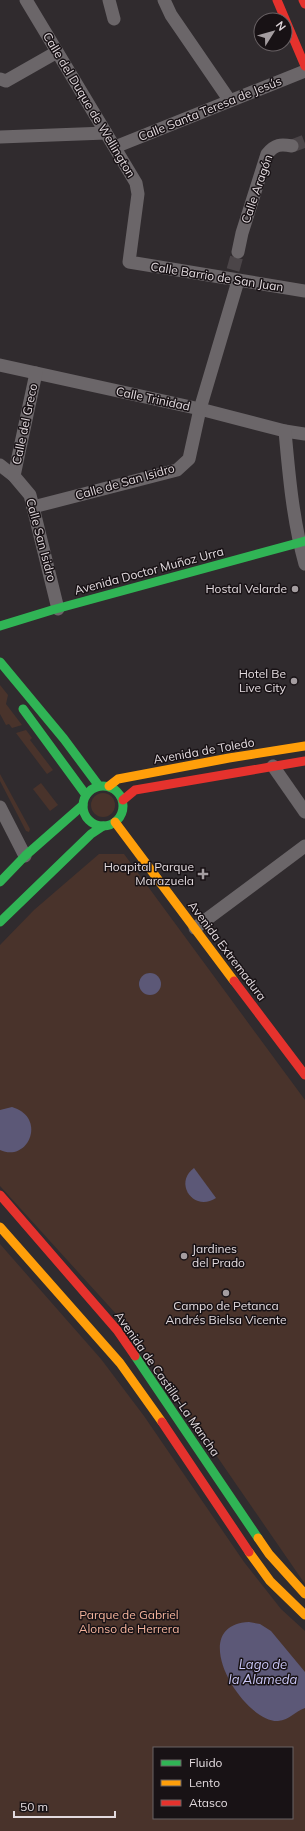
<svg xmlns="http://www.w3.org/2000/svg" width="305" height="1831" viewBox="0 0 305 1831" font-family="Mulish,sans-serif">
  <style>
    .green { fill: #49332b; fill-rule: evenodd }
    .water { fill: #5c5877 }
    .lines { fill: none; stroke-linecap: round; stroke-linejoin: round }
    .street-tunnel { stroke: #4b4548; stroke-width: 13; stroke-dasharray: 13 6; stroke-linecap: butt }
    .street { stroke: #6b6669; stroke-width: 13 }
    .fast { stroke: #30b455; stroke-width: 9 }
    .slow { stroke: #ff9f0a; stroke-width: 9 }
    .jam { stroke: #e5322d; stroke-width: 9 }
    .poi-dot { fill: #a49da0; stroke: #181215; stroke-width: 1.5 }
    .labels { text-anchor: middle; stroke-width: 3; stroke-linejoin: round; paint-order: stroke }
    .street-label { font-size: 12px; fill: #e2dade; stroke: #181215 }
    .poi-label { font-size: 12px; fill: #e2dade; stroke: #181215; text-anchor: end }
    .park-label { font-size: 12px; fill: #f5b49d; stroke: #181215 }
    .water-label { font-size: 13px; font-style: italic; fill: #cac7f7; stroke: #181215 }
  </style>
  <rect width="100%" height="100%" fill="#302b2e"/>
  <g class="green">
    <path d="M0,685L8,695L6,704L22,725L12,728L9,724L6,725L0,714Z"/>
    <path d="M26,730L32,738L30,740L53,770L47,774L16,733Z"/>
    <path d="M0,774L30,829L29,832L26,831L0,781Z"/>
    <path d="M41,783L58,805L50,811L33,789Z"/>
    <circle cx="103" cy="805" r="12"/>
    <path d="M99,854H124L305,1100V1584L127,1326L0,1186V945L34,910ZM148,973L160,979L161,986L144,993L139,987V980Z"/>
    <path d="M0,1244L101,1359L144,1416L244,1562L281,1609L305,1631V1831H0ZM154,1748H292V1818H154Z"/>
  </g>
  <g class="water">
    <circle cx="150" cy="984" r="11"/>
    <path d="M12,1107C47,1117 29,1163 0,1150V1110Z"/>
    <path d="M194,1168L216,1198C194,1213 173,1183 194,1168Z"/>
    <path d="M249,1622L260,1624L271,1631L305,1672V1708C295,1711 290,1720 278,1721C243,1723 184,1625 249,1622Z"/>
  </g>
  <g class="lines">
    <g class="street-tunnel">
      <path d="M292,146L305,141"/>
      <path d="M233,270L238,252"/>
    </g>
    <g class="street">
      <path d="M26,0L136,183L138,194L129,262L305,291"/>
      <path d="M109,0L114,19"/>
      <path d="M164,0L171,15L230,101"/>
      <path d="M0,79L6,81L57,52"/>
      <path d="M0,137L106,133"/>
      <path d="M115,147L305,71"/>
      <path d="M238,252L242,233L267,154C275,144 281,144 292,146"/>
      <path d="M0,365L200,409L285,431L305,434"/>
      <path d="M285,431C289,476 293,521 305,564"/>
      <path d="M0,465L14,476L30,495L58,609"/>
      <path d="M14,476L36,373"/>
      <path d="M33,507L177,470L189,459L200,409L238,281"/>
      <path d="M273,766L305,812"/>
      <path d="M0,807L25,856"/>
      <path d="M195,928L305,846"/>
    </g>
    <g class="fast">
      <path d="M0,626L52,610L305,541"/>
      <path d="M0,662L64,739L99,786"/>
      <path d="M23,709L86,795"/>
      <circle cx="103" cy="806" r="20"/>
      <path d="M0,882L25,856L83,805"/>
      <path d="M0,922L91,834L103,826"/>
      <path d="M135,1356L258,1538"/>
    </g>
    <g class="slow">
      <path d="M109,786L118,779L229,758L305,746"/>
      <path d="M115,822L234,981"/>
      <path d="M0,1227L120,1363L162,1422"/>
      <path d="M258,1538L269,1554L305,1594"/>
      <path d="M249,1552L270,1581L305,1615"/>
    </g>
    <g class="jam">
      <path d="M277,0L305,66"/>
      <path d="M303,0L305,4"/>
      <path d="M123,800L135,790L305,761"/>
      <path d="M234,981L305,1075"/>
      <path d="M0,1195L117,1330L135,1356"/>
      <path d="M162,1422L249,1552"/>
    </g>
  </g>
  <g class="poi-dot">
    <circle cx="295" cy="589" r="4"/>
    <circle cx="294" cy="681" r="4"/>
    <path d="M201 868h4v4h4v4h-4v4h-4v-4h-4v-4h4z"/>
    <circle cx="184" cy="1256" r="4"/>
    <circle cx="226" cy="1293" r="4"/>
  </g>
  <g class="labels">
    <g class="street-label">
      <text transform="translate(89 105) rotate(59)" y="4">Calle del Duque de Wellington</text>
      <text transform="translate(210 109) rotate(-22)" y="4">Calle Santa Teresa de Jesús</text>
      <text transform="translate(257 189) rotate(-71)" y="4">Calle Aragón</text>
      <text transform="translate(217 277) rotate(9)" y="4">Calle Barrio de San Juan</text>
      <text transform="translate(153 399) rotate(12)" y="4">Calle Trinidad</text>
      <text transform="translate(25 424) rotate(-78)" y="4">Calle del Greco</text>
      <text transform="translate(125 482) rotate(-16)" y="4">Calle de San Isidro</text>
      <text transform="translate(41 540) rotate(75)" y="4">Calle San Isidro</text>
      <text transform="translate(149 571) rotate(-15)" y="4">Avenida Doctor Muñoz Urra</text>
      <text transform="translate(204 751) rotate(-10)" y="4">Avenida de Toledo</text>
      <text transform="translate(227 951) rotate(53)" y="4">Avenida Extremadura</text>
      <text transform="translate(167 1384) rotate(55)" y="4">Avenida de Castilla-La Mancha</text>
    </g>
    <g class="poi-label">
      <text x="287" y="593">Hostal Velarde</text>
      <text x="286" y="678">Hotel Be<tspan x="286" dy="14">Live City</tspan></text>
      <text x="194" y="871">Hoapital Parque<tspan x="194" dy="14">Marazuela</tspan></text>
      <text x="192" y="1253" text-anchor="start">Jardines<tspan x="192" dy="14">del Prado</tspan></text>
      <text x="226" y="1310" text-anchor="middle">Campo de Petanca<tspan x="226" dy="14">Andrés Bielsa Vicente</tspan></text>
    </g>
    <g class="park-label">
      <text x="129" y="1619">Parque de Gabriel<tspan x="129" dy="14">Alonso de Herrera</tspan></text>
    </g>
    <g class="water-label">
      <text x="263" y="1669">Lago de<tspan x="263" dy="15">la Alameda</tspan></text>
    </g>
  </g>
  <rect x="153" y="1747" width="140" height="72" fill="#181215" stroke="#696265"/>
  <rect x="161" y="1760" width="20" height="6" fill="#30b455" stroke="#696265"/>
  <text x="189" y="1767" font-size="12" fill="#e2dade">Fluido</text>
  <rect x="161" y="1780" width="20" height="6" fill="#ff9f0a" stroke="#696265"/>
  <text x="189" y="1787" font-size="12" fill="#e2dade">Lento</text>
  <rect x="161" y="1800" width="20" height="6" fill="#e5322d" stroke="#696265"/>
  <text x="189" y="1807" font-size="12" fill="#e2dade">Atasco</text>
  <g transform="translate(273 32) rotate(53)"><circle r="19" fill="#181215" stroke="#696265"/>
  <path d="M0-3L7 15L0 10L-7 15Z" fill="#a49da0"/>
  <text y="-6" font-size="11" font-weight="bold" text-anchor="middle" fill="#e2dade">N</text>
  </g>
  <path d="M14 1811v6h101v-6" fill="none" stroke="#e2dade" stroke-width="2"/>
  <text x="20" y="1811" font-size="12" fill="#e2dade" stroke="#181215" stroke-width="3" paint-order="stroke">50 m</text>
</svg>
